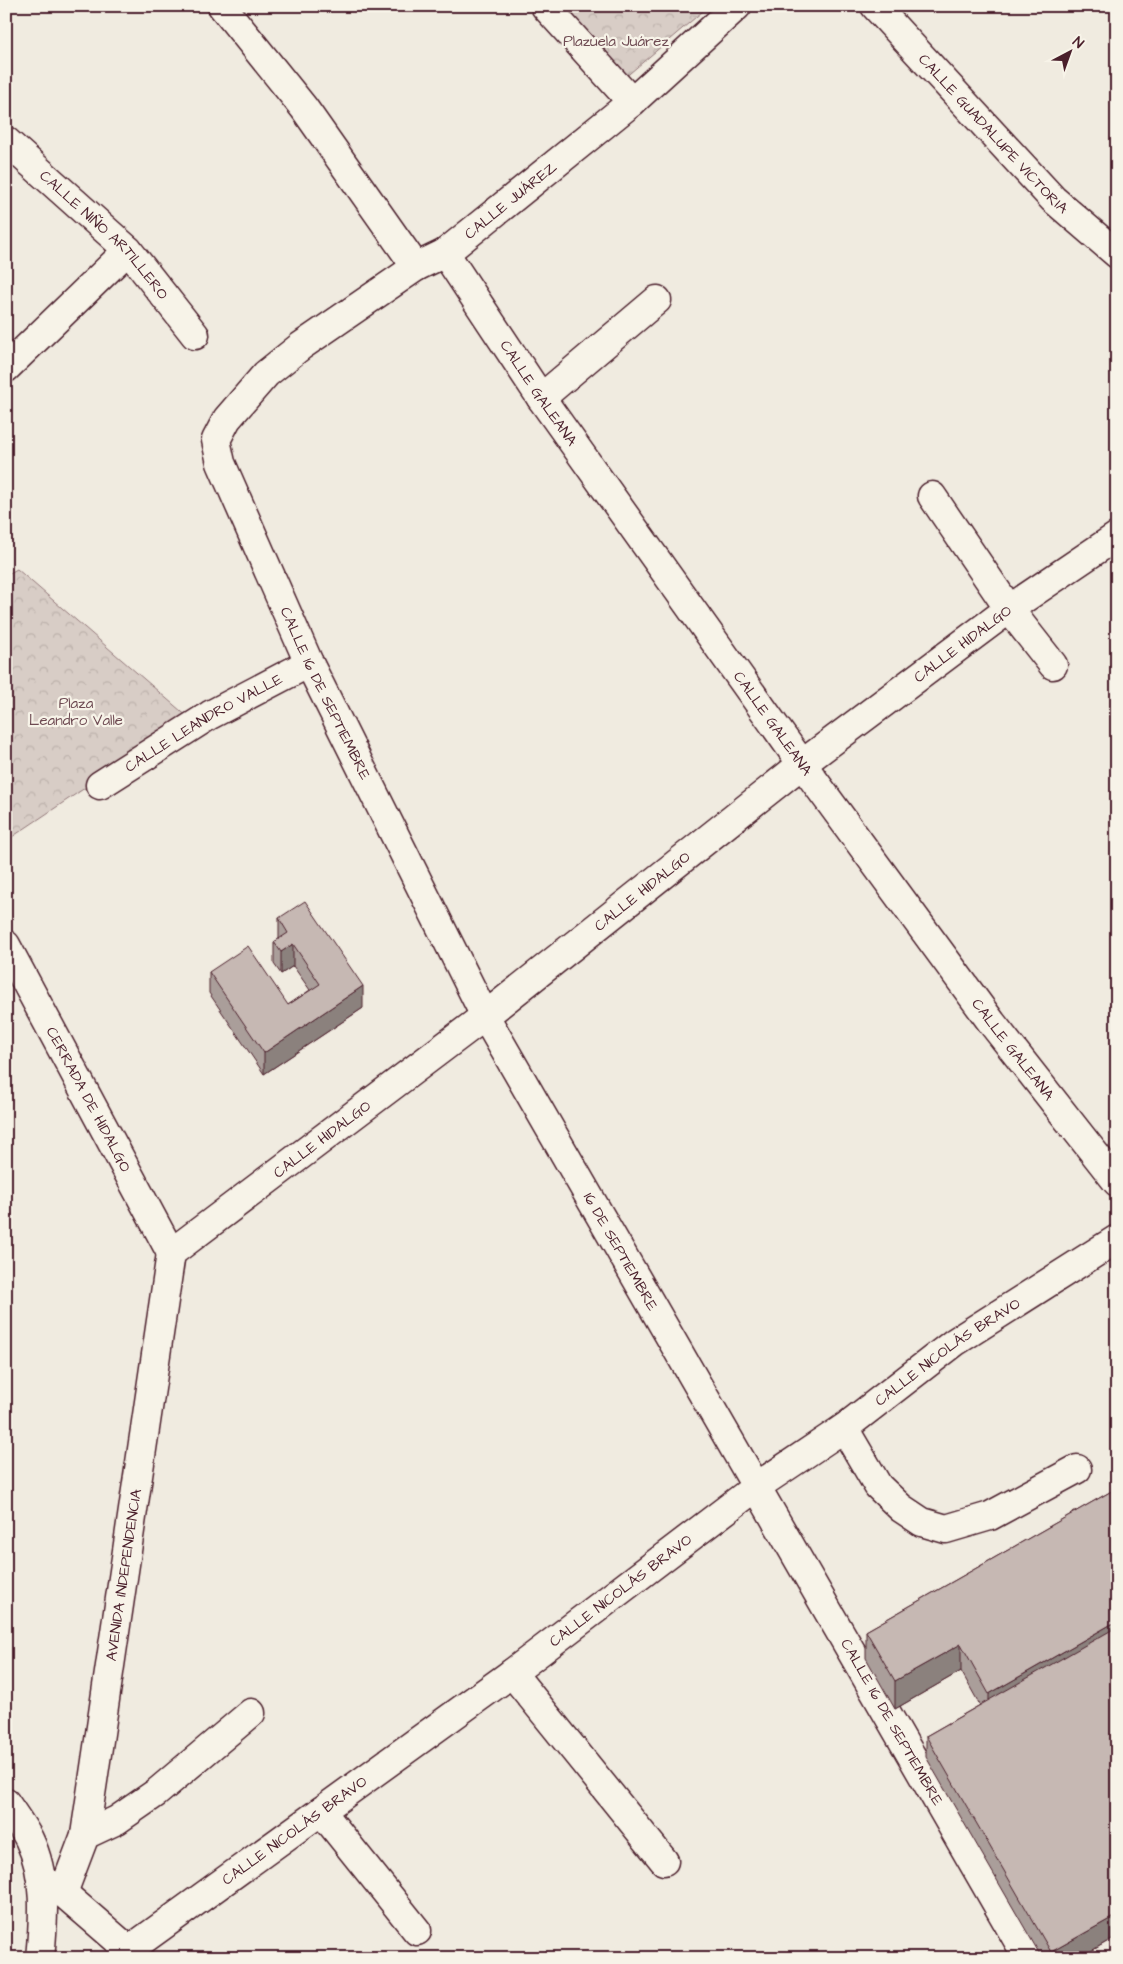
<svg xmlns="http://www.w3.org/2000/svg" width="1123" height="1964" viewBox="0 0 1123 1964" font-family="'Architects Daughter',sans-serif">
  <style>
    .forest { fill: url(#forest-crowns); stroke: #917678 }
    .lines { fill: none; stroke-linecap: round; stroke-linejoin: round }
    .minor-casing { stroke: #4a1f2b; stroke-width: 31 }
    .major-casing { stroke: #4a1f2b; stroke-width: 31 }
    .minor { stroke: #f7f3e8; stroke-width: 28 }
    .major { stroke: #f7f3e8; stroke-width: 28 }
    .wall { fill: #aa9e9a; stroke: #4a1f2b }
    .shaded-wall { fill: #8b817d; stroke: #4a1f2b }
    .building { fill: #c6b8b3; stroke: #4a1f2b }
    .labels { text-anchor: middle; stroke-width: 4.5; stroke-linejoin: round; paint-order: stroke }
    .park-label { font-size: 15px; fill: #6e4a52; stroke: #f7f3e8 }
    .street-label { font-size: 15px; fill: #4a1f2b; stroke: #f7f3e8 }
  </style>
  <defs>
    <pattern id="forest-crowns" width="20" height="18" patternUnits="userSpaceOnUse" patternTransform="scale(1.25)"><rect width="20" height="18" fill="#d8cdc6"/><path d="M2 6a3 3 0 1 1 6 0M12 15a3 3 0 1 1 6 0" fill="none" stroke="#bbb0aa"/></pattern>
  </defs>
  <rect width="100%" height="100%" fill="#f0ebe0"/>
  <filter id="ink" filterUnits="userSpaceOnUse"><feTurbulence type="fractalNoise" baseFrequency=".02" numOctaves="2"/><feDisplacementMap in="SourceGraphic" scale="10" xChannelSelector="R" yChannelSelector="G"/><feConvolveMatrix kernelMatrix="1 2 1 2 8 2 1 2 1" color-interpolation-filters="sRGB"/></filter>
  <g filter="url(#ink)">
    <g class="forest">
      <path d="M544,6H709L610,90Z"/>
      <path d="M17,569L189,718L6,841V575Z"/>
    </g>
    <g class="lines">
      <g class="minor-casing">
        <g id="minor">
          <path d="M545,6L632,102"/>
          <path id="s1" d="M875,6L1053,199L1117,254"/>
          <path id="s2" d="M6,141L128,250L195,335"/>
          <path id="s3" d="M445,253L632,102L737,6"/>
          <path id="s4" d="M416,267L301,346L266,374L227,419L216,440L221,463L309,663L485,1016L1028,1958"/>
          <path d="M6,368L128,250"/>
          <path d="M541,398L657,300"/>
          <path d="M932,496L1009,609L1053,665"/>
          <path id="s5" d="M100,785L210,715L309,663"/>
          <path id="s6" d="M6,945L171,1253"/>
          <path id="s7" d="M171,1253L485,1016L802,764L1009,609L1117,536"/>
          <path d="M844,1428L878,1486L901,1508L922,1522L946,1529L990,1516L1077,1469"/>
          <path d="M512,1673L664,1861"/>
          <path d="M321,1811L417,1931"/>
          <path d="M85,1835L117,1820L156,1793L251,1713"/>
          <path d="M48,1883L63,1893L129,1950L134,1958"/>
          <path id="s8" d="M63,1893L85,1835L171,1253"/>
        </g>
      </g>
      <g class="major-casing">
        <g id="major">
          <path id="s9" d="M222,6L304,108L416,267L445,253L541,398L802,764L992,1023L1117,1182"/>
          <path d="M6,1803C14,1815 23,1827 29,1839C47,1876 44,1918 40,1958"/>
          <path id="s10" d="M129,1950L512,1673L756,1487L844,1428L955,1342L1117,1239"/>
        </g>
      </g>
      <use href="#minor" class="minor"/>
      <use href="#major" class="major"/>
    </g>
    <g class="wall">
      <path d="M279,918L363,1008L264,1074L209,993V972L288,1005L310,990L293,966L281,974L274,964V942L279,939Z"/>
      <path d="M1117,1488V1936L1079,1958H1042L926,1757V1736L980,1705L961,1671L895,1709L866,1658V1631Z"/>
    </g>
    <g class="shaded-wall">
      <path d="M293,944V966L281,974V952Z"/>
      <path d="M363,986V1008L264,1074V1053Z"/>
      <path d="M1117,1621V1649L989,1721V1694Z"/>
      <path d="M961,1644V1671L895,1709V1681Z"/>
      <path d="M1117,1915V1936L1079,1958H1051V1952Z"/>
    </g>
    <g class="building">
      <path d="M305,901L363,986L264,1053L209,972L248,946L288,1005L320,984L293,944L281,952L274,942L288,933L279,918Z"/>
      <path d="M1117,1488V1621L989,1694L961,1644L895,1681L866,1631Z"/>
      <path d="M1117,1627V1915L1051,1952L926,1736Z"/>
    </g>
  </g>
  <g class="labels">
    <g class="park-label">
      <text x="616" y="46">Plazuela Juárez</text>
      <text x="76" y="708">Plaza<tspan x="76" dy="17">Leandro Valle</tspan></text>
    </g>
    <g class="street-label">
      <text dy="5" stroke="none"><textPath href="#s1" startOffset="174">CALLE GUADALUPE VICTORIA</textPath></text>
      <text dy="5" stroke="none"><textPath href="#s3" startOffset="84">CALLE JUÁREZ</textPath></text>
      <text dy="5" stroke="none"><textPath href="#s2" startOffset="136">CALLE NIÑO ARTILLERO</textPath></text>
      <text dy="5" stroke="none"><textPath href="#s9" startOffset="526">CALLE GALEANA</textPath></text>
      <text dy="5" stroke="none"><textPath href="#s7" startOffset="999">CALLE HIDALGO</textPath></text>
      <text dy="5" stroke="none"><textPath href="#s4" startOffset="544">CALLE 16 DE SEPTIEMBRE</textPath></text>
      <text dy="5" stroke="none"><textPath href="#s5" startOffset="121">CALLE LEANDRO VALLE</textPath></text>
      <text dy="5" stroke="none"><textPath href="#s9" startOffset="931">CALLE GALEANA</textPath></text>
      <text dy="5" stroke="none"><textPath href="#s7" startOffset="594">CALLE HIDALGO</textPath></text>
      <text dy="5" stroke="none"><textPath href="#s9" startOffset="1336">CALLE GALEANA</textPath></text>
      <text dy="5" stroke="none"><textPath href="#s6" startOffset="175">CERRADA DE HIDALGO</textPath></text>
      <text dy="5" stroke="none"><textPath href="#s7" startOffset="189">CALLE HIDALGO</textPath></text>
      <text dy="5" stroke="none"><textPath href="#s4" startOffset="1176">16 DE SEPTIEMBRE</textPath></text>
      <text dy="5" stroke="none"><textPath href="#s10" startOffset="1014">CALLE NICOLÁS BRAVO</textPath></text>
      <text dy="5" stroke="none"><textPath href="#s8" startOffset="325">AVENIDA INDEPENDENCIA</textPath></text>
      <text dy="5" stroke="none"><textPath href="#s10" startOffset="609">CALLE NICOLÁS BRAVO</textPath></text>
      <text dy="5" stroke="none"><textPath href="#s4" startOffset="1719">CALLE 16 DE SEPTIEMBRE</textPath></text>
      <text dy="5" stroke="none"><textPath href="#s10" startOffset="204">CALLE NICOLÁS BRAVO</textPath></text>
    </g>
  </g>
  <rect width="1123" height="1964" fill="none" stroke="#f7f3e8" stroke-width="25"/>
  <rect x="12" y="12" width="1098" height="1939" fill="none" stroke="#4a1f2b" stroke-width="2" filter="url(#ink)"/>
  <g transform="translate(1070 52) rotate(41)" stroke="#f7f3e8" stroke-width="4" paint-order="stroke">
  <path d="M0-4L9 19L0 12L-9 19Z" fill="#4a1f2b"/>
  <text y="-8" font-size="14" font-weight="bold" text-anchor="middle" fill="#4a1f2b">N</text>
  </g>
</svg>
